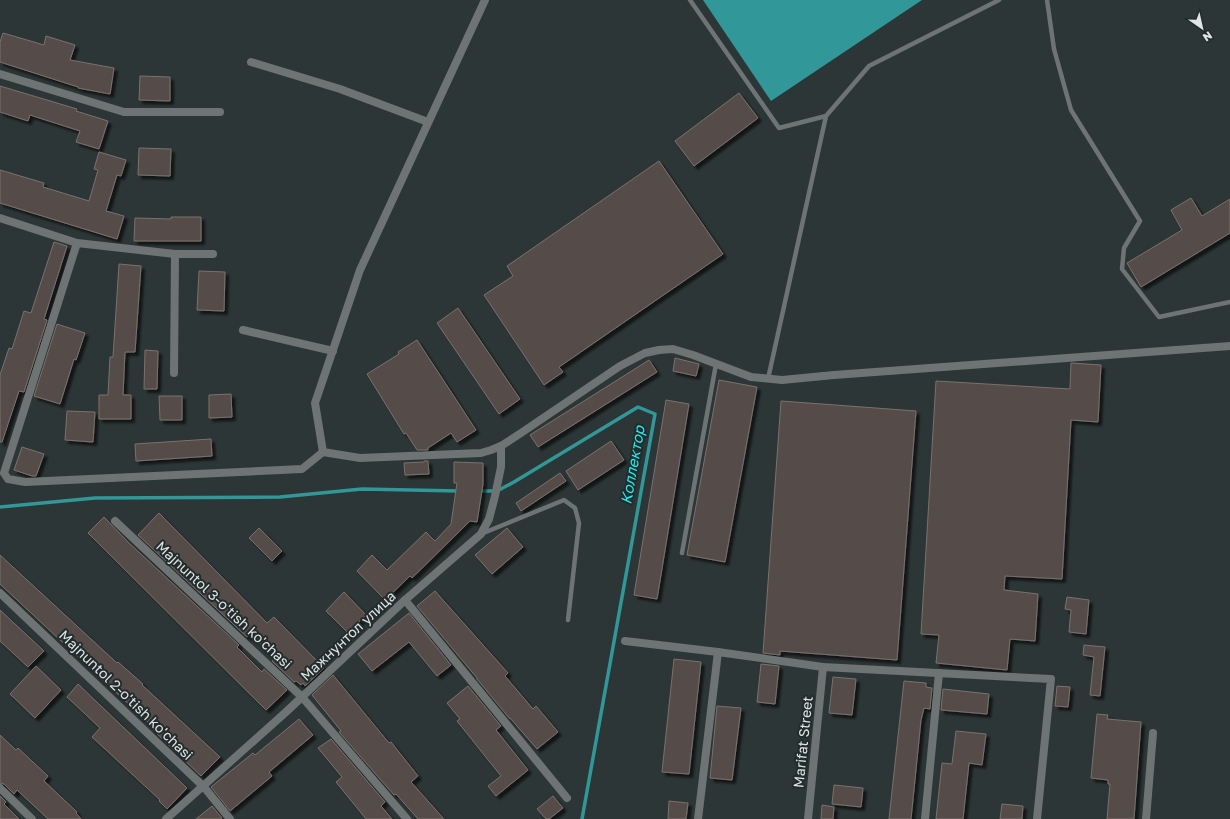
<svg xmlns="http://www.w3.org/2000/svg" width="1230" height="819" viewBox="0 0 1230 819" font-family="'Golos Text',sans-serif">
  <style>
    .water { fill: #319798 }
    .lines { fill: none; stroke-linecap: round; stroke-linejoin: round }
    .stream { stroke: #319798; stroke-width: 3.5 }
    .building { fill: #544c49; stroke: #7a716d; filter: url(#shadow) }
    .lane { stroke: #6e7373; stroke-width: 4.5 }
    .street { stroke: #6e7373; stroke-width: 8 }
    .labels { text-anchor: middle; stroke-width: 4; stroke-linejoin: round; paint-order: stroke }
    .street-label { font-size: 14px; fill: #dfe4e4; stroke: #232c2c }
    .water-label { font-size: 15px; font-style: italic; fill: #1feff1; stroke: #232c2c }
  </style>
  <defs>
    <filter id="shadow"><feDropShadow dx="3.5" dy="3.5" stdDeviation="1" flood-color="#0009"/></filter>
  </defs>
  <rect width="100%" height="100%" fill="#2d3636"/>
  <path class="water" d="M703,0H922L771,101Z"/>
  <g class="lines">
    <g class="stream">
      <path d="M477,491H497L514,482L638,407L655,414L582,819"/>
      <path d="M0,507L95,498L280,497L362,489L459,491"/>
    </g>
  </g>
  <g class="building">
    <path d="M3,33L44,45L46,36L75,45L70,60L114,68L110,94L78,88V87L0,62V42Z"/>
    <path d="M140,76L170,77V101L139,100Z"/>
    <path d="M0,86L77,109L76,111L108,121L99,149L76,142L80,131L30,115L28,121L0,112Z"/>
    <path d="M739,93L758,118L694,166L675,141Z"/>
    <path d="M139,148L171,149L170,176L138,175Z"/>
    <path d="M99,152L126,160L121,176L117,175L106,211L124,216L117,239L0,203V170L44,183L43,187L89,201L98,170L94,169Z"/>
    <path d="M659,161L723,254L559,367L563,372L544,385L484,295L513,276L507,266Z"/>
    <path d="M1191,198L1202,216L1230,199V233L1141,287L1127,263L1182,230L1171,210Z"/>
    <path d="M171,217H201V241H134L135,218L171,219Z"/>
    <path d="M54,242L67,246L44,319L47,320L24,392L19,391L2,442H0V375L9,348L12,349L24,311L31,313Z"/>
    <path d="M119,264L141,266L135,352H125L123,395H131V419H99V395H108L110,357H113Z"/>
    <path d="M199,271L225,272L224,311L197,310Z"/>
    <path d="M458,308L520,399L499,414L437,323Z"/>
    <path d="M57,324L85,333L76,360L74,359L60,404L34,396Z"/>
    <path d="M417,340L476,430L457,442L451,433L428,448V450H417L406,433L404,434L367,374L399,354L398,352Z"/>
    <path d="M145,350L158,351L157,389H144Z"/>
    <path d="M675,358L699,364L696,376L673,371Z"/>
    <path d="M649,360L657,372L538,447L530,435Z"/>
    <path d="M1071,363L1101,365L1098,422L1071,420L1062,579L1005,576L1004,590L1038,594L1035,641L1010,639L1007,670L936,663L939,635L921,634L936,381L1070,389Z"/>
    <path d="M719,380L757,387L725,562L687,555Z"/>
    <path d="M231,394L232,417L209,418V395Z"/>
    <path d="M159,396H182V420H160Z"/>
    <path d="M666,400L689,404L657,599L634,595Z"/>
    <path d="M781,401L916,411L897,660L780,651V655L763,653Z"/>
    <path d="M67,411L95,412L93,442L65,440Z"/>
    <path d="M211,439L212,456L136,461L135,444Z"/>
    <path d="M611,441L624,460L578,490L566,471Z"/>
    <path d="M22,447L44,454L36,476H32L14,470Z"/>
    <path d="M424,461H428L429,474L405,475L404,463L424,462Z"/>
    <path d="M454,462L483,463V484L477,522L470,521L412,578L410,576L385,600L357,571L372,555L387,570L426,532L435,541L451,524L457,483H454Z"/>
    <path d="M560,473L566,481L521,511L516,503Z"/>
    <path d="M159,513L267,623L274,617L324,668L305,686L303,683L301,685L296,681L294,682L272,661L275,659L250,634L247,637L138,535Z"/>
    <path d="M104,517L129,543L239,645L237,647L262,672L264,669L287,690L266,710L88,533Z"/>
    <path d="M259,528L282,551L272,561L249,538Z"/>
    <path d="M507,528L523,547L492,574L475,555Z"/>
    <path d="M0,555L117,663L118,662L143,684L142,685L220,757L201,776L152,729L153,727L0,584Z"/>
    <path d="M435,591L508,673L505,676L533,709L536,706L558,732L537,749L510,718V719L477,679V678L417,606Z"/>
    <path d="M344,592L366,615L348,633L326,611Z"/>
    <path d="M1067,597L1089,600L1086,634L1069,632L1071,610L1065,609Z"/>
    <path d="M0,610L44,651L28,667L0,641Z"/>
    <path d="M409,613L451,665L437,676L409,642L372,671L358,654Z"/>
    <path d="M1084,645L1105,647L1100,696L1090,695L1094,657L1083,655Z"/>
    <path d="M674,659L701,662L689,774L662,772Z"/>
    <path d="M761,664L779,666L775,704L757,702Z"/>
    <path d="M36,666L61,690L35,718L10,694Z"/>
    <path d="M333,675L389,743L391,742L418,776L411,782L444,819H418L396,794L394,795L339,732L341,731L312,695Z"/>
    <path d="M833,677L856,679L852,715L829,713Z"/>
    <path d="M904,681L926,683V687L932,688L930,709L924,708L921,720L911,819H889Z"/>
    <path d="M78,684L187,788L167,809L159,801L160,800L92,737L100,728L67,697Z"/>
    <path d="M468,686L501,726L496,730L528,770L496,796L488,786L501,776L457,721L460,719L447,703Z"/>
    <path d="M1057,686L1070,687L1068,707L1055,706Z"/>
    <path d="M943,689L989,694L987,714L941,710Z"/>
    <path d="M717,706L741,708L732,780L710,778Z"/>
    <path d="M1097,714L1108,715L1107,719L1141,722L1134,819H1107L1110,784H1108V780L1091,778Z"/>
    <path d="M299,719L313,735L269,772L272,776L230,811L211,787L253,753L255,755Z"/>
    <path d="M956,731L986,734L982,765L969,763L963,819H936L942,763L952,764Z"/>
    <path d="M0,735L16,750L18,748L48,776L44,781L77,812L76,813L81,819H48L17,790L14,794L4,784L0,783Z"/>
    <path d="M331,739L385,802L381,806L392,819H366L336,782L342,777L318,748Z"/>
    <path d="M834,785L863,788L861,807L832,804Z"/>
    <path d="M0,796L6,802L4,804L19,819H0Z"/>
    <path d="M553,796L563,808L549,819H546L537,809Z"/>
    <path d="M669,801L688,803L686,819H668Z"/>
    <path d="M1002,804L1023,806L1022,819H1000Z"/>
    <path d="M822,805L834,807L833,819H821Z"/>
    <path d="M212,806L222,818L220,819H196Z"/>
  </g>
  <g class="lines">
    <g class="lane">
      <path d="M690,0L779,128L826,116L869,66L999,0"/>
      <path d="M1047,0L1054,49L1071,110L1140,221L1124,248L1122,269L1159,317L1230,302"/>
      <path d="M768,379L826,116"/>
      <path d="M481,534L564,500L575,508L579,523L568,620"/>
      <path d="M682,553L716,364"/>
    </g>
    <g class="street">
      <path d="M251,62L340,89L428,122"/>
      <path d="M0,74L124,112H220"/>
      <path d="M0,218L77,243L175,254H213"/>
      <path d="M77,243L4,473L8,479L25,482L302,469L323,452L360,458L481,453L491,450L501,446L521,433L620,366L645,353L659,350L673,349L693,355L751,377L782,380L834,375L1230,346"/>
      <path d="M243,330L333,351"/>
      <path d="M174,373L175,254"/>
      <path d="M323,452L315,403L360,270L485,0"/>
      <path d="M115,521L302,697L407,819"/>
      <path d="M0,593L204,787L230,819"/>
      <path d="M405,600L567,798"/>
      <path d="M625,641L718,652L823,667L1051,679L1037,819"/>
      <path d="M0,788L32,819"/>
      <path d="M166,819L286,712L405,600L481,534L489,519L495,496L501,467V446"/>
      <path d="M698,819L718,652"/>
      <path d="M808,819L823,667"/>
      <path d="M925,819L939,673"/>
      <path d="M1146,819L1153,733"/>
    </g>
  </g>
  <g class="labels">
    <g class="street-label">
      <text transform="translate(224 605) rotate(43)" y="5">Majnuntol 3-o'tish ko'chasi</text>
      <text transform="translate(348 636) rotate(-43)" y="5">Мажнунтол улица</text>
      <text transform="translate(126 695) rotate(44)" y="5">Majnuntol 2-o'tish ko'chasi</text>
      <text transform="translate(803 742) rotate(-84)" y="5">Marifat Street</text>
    </g>
    <g class="water-label">
      <text transform="translate(633 465) rotate(-80)" y="5">Коллектор</text>
    </g>
  </g>
  <g transform="translate(1202 28) rotate(146)" stroke="#232c2c" stroke-width="3" paint-order="stroke">
  <path d="M0-3L7 15L0 10L-7 15Z" fill="#dfe4e4"/>
  <text y="-6" font-size="11" font-weight="bold" text-anchor="middle" fill="#dfe4e4">N</text>
  </g>
</svg>
